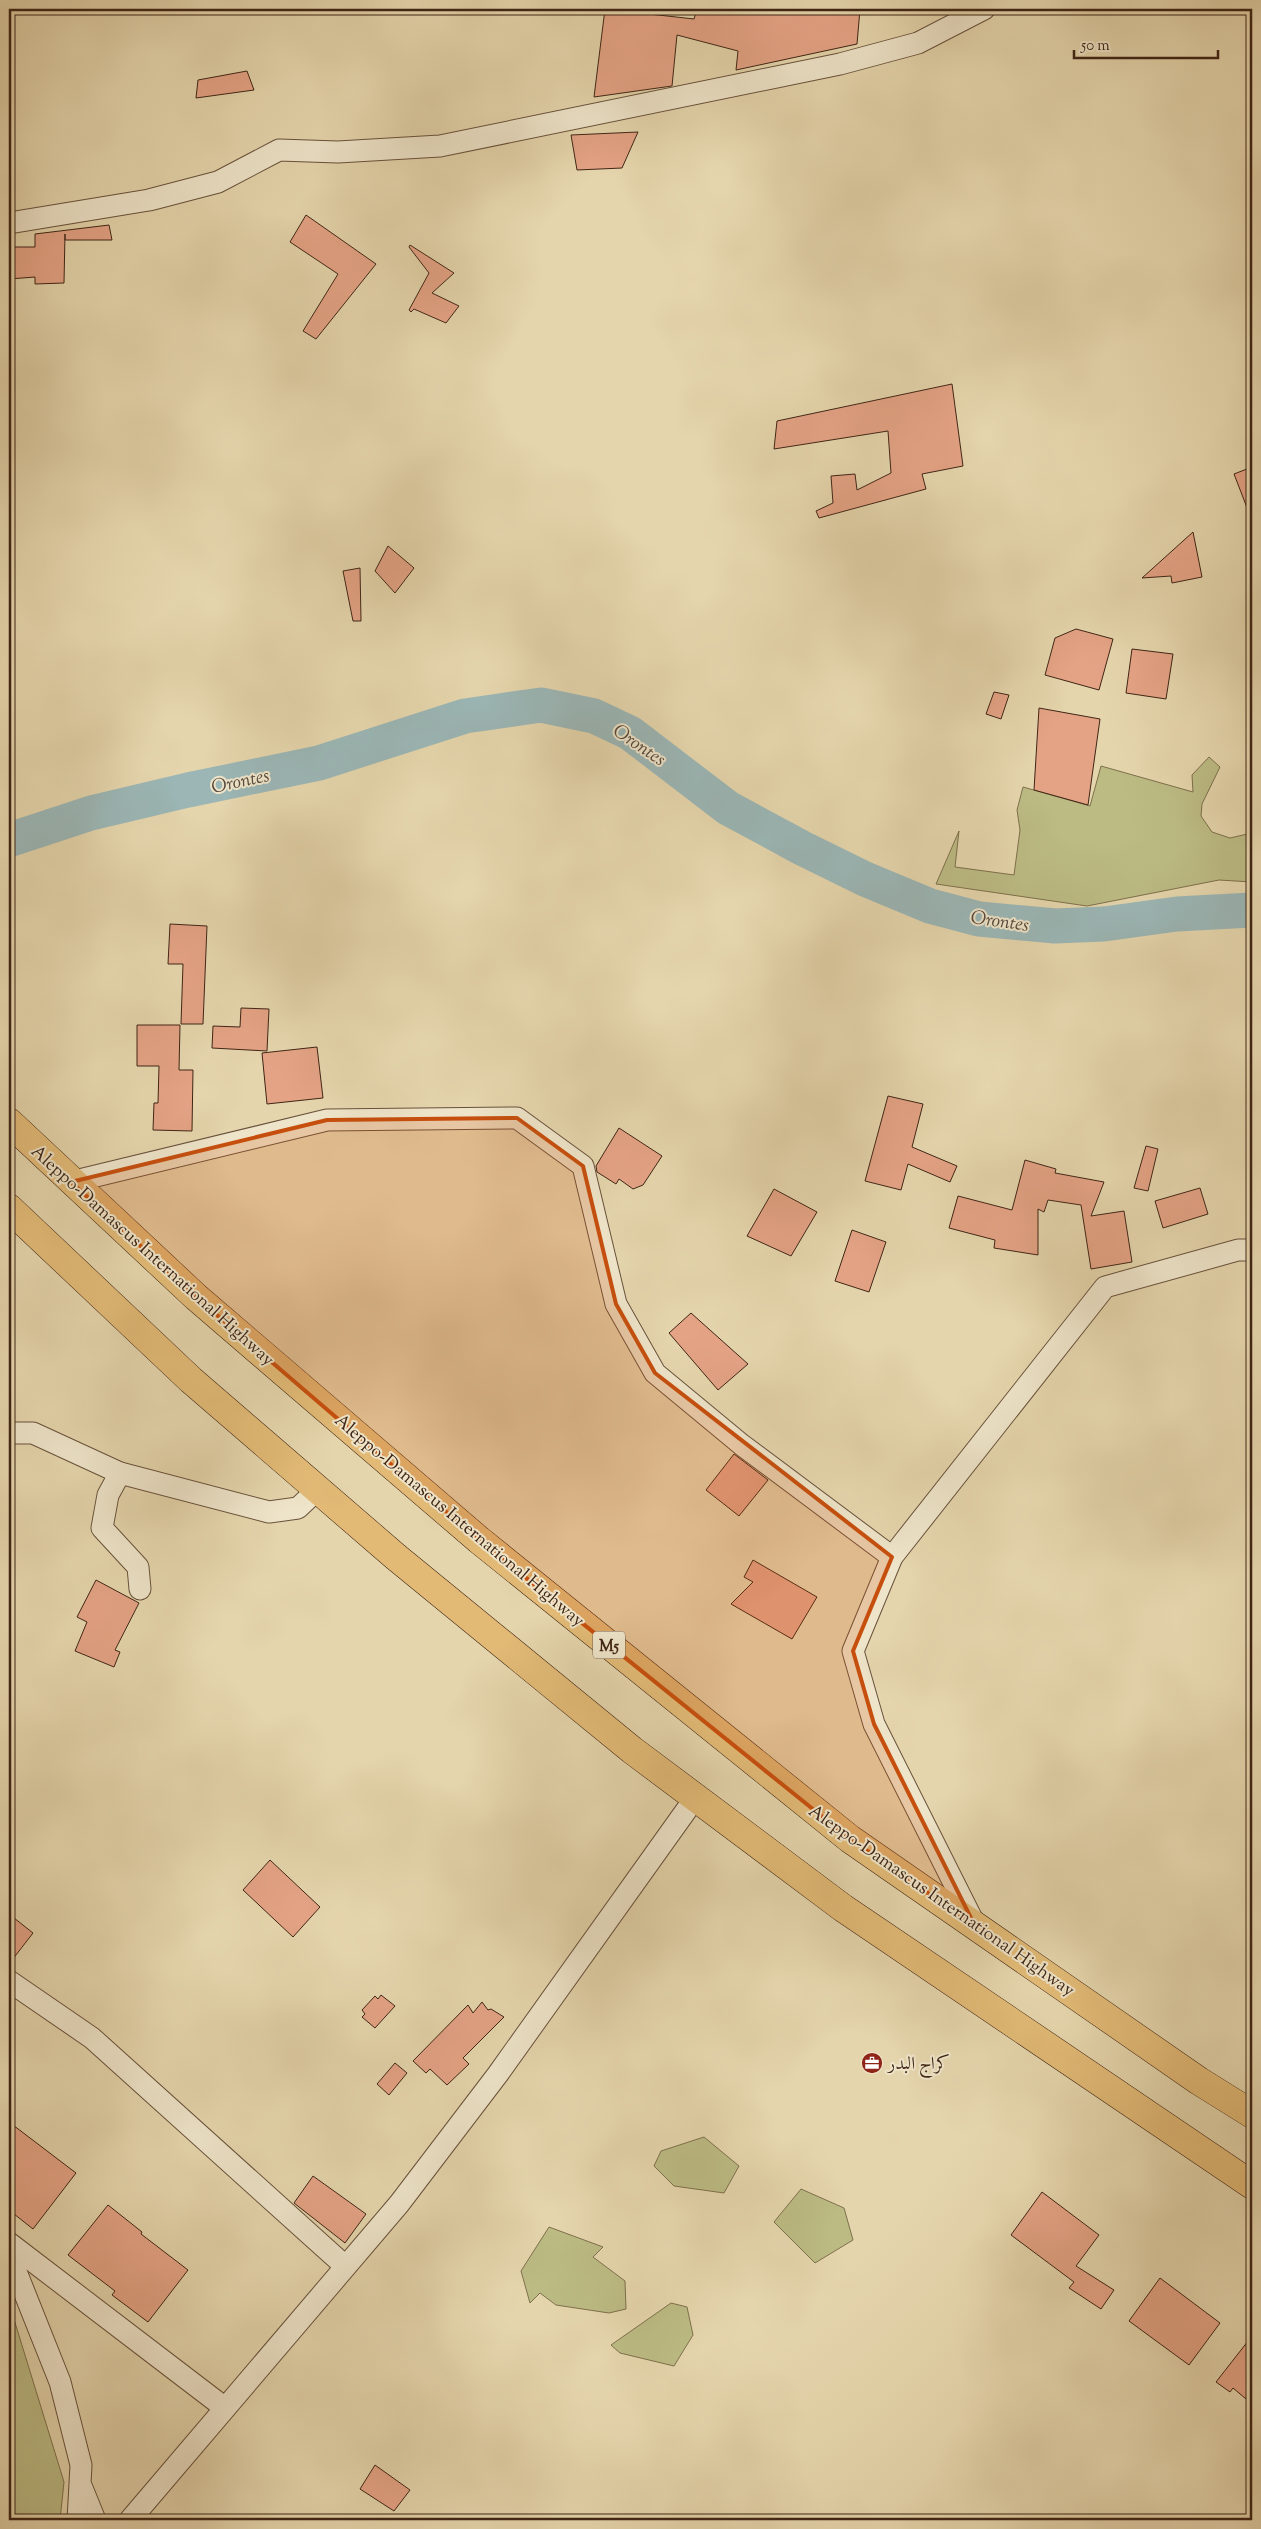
<svg xmlns="http://www.w3.org/2000/svg" width="1261" height="2529" viewBox="0 0 1261 2529" font-family="'Sorts Mill Goudy',Amiri,serif">
  <style>
    .green { fill: #bcbb84; stroke: #7e704c }
    .lines { fill: none; stroke-linecap: round; stroke-linejoin: round }
    .river { stroke: #9bb6b5; stroke-width: 35 }
    .building { fill: #e4a385; stroke: #3f2515 }
    .minor-casing { stroke: #68513b; stroke-width: 23 }
    .highway-casing { stroke: #3f2515; stroke-width: 29 }
    .minor { stroke: #eee4c9; stroke-width: 21 }
    .highway { stroke: #e2ba76; stroke-width: 28 }
    .marked { fill: #c64f0e; fill-opacity: 0.2; stroke: #c64f0e; stroke-width: 4; stroke-linejoin: round }
    .labels { text-anchor: middle; stroke-width: 4; stroke-linejoin: round; paint-order: stroke }
    .shield { fill: #eee4c9; stroke: #745e4b; stroke-width: 1 }
    .shield-label { font-size: 16px; font-weight: bold; fill: #3f2515 }
    .street-label { font-size: 18px; fill: #3f2515; stroke: #eee4c9 }
    .poi-label { font-size: 18px; fill: #3f2515; stroke: #eee4c9; text-anchor: start }
    .water-label { font-size: 19px; font-style: italic; fill: #56493d; stroke: #eee4c9 }
  </style>
  <rect width="100%" height="100%" fill="#e5d5ac"/>
  <filter id="stains"><feTurbulence type="fractalNoise" baseFrequency=".004" numOctaves="4"/><feColorMatrix values="0 0 0 0 .2 0 0 0 0 .09 0 0 0 0 .02 0 0 0 .5 -.17"/></filter>
  <radialGradient id="worn" r=".72"><stop offset=".6" stop-color="#630" stop-opacity="0"/><stop offset="1" stop-color="#630" stop-opacity=".3"/></radialGradient>
  <g class="green">
    <path d="M1209,757L1220,767L1202,804L1201,816L1212,832L1230,838L1252,833V882L1219,880L1087,906L936,884L959,831L955,867L1014,875L1020,830L1017,810L1023,787L1090,806L1101,766L1193,792L1192,775Z"/>
    <path d="M704,2137L739,2166L724,2193L674,2186L654,2166L661,2151Z"/>
    <path d="M801,2189L844,2208L853,2240L815,2263L774,2222Z"/>
    <path d="M549,2227L603,2247L593,2257L625,2281L626,2309L609,2313L556,2305L540,2293L530,2303L521,2271Z"/>
    <path d="M9,2303L64,2482L60,2520H9Z"/>
    <path d="M671,2303L687,2307L693,2335L674,2366L620,2353L611,2345Z"/>
  </g>
  <g class="lines">
    <path class="river" d="M9,840L91,813L188,790L319,763L465,716L541,705L594,716L630,733L728,808L802,848L865,879L930,906L979,919L1055,926L1104,924L1177,914L1252,910"/>
  </g>
  <g class="building">
    <path d="M605,9L694,19L697,9H860L857,44L736,70L738,51L677,35L672,86L594,97Z"/>
    <path d="M247,71L254,90L196,98L198,80Z"/>
    <path d="M638,132L622,168L577,170L571,135Z"/>
    <path d="M306,215L376,264L316,339L303,331L338,274L290,242Z"/>
    <path d="M109,225L112,240H65V234L64,283L35,284V277L9,279V247H35V234Z"/>
    <path d="M410,245L454,273L432,293L459,306L446,323L414,309L411,312L409,310L429,273L409,247Z"/>
    <path d="M952,384L963,466L922,474L926,489L819,518L816,511L833,503L831,476L855,474L857,490L891,473L888,431L774,449L777,421Z"/>
    <path d="M1252,467V518H1251L1234,474Z"/>
    <path d="M1193,532L1202,577L1172,583L1171,576L1142,578Z"/>
    <path d="M388,546L414,568L395,593L375,571Z"/>
    <path d="M360,568L361,621H353L343,571Z"/>
    <path d="M1076,629L1113,639L1099,690L1045,675L1055,638Z"/>
    <path d="M1132,649L1173,654L1166,699L1126,693Z"/>
    <path d="M994,692L1009,695L1001,719L986,714Z"/>
    <path d="M1039,708L1100,719L1088,805L1034,790Z"/>
    <path d="M170,924L207,926L203,1024H181L183,964H168Z"/>
    <path d="M241,1008L269,1009L267,1051L212,1048L213,1026L240,1027Z"/>
    <path d="M137,1025H180L179,1070H193L192,1131L153,1130L154,1103H158L159,1066H137Z"/>
    <path d="M317,1047L323,1098L267,1104L262,1053Z"/>
    <path d="M888,1096L923,1104L912,1147L957,1166L950,1182L908,1164L901,1190L865,1181Z"/>
    <path d="M619,1128L662,1156L643,1185L633,1189L619,1179L616,1184L597,1172L596,1166Z"/>
    <path d="M1146,1146L1158,1149L1148,1191L1134,1188Z"/>
    <path d="M1025,1160L1056,1169L1055,1173L1104,1182L1091,1216L1124,1211L1132,1262L1091,1269L1081,1205L1048,1200L1044,1212L1038,1209V1255L994,1248L995,1240L949,1228L958,1196L1012,1210Z"/>
    <path d="M1200,1188L1208,1214L1163,1228L1155,1201Z"/>
    <path d="M774,1189L817,1212L791,1256L747,1236Z"/>
    <path d="M852,1230L886,1242L869,1292L835,1281Z"/>
    <path d="M691,1313L748,1364L718,1390L669,1333Z"/>
    <path d="M734,1454L768,1480L739,1516L706,1490Z"/>
    <path d="M753,1560L817,1597L792,1639L731,1604L753,1582L744,1577Z"/>
    <path d="M96,1580L139,1603L115,1650L120,1652L114,1667L75,1651L87,1622L77,1617Z"/>
    <path d="M270,1860L320,1907L293,1937L243,1890Z"/>
    <path d="M9,1914L33,1933L9,1964Z"/>
    <path d="M381,1995L395,2006L375,2028L362,2017L365,2014L362,2010L375,1996L378,1999Z"/>
    <path d="M482,2002L488,2010L491,2009L504,2017L463,2058L469,2064L447,2085L430,2069L426,2073L413,2061L468,2005L473,2013Z"/>
    <path d="M395,2063L407,2073L389,2095L377,2084Z"/>
    <path d="M9,2122L76,2173L33,2229L9,2210Z"/>
    <path d="M313,2176L366,2214L345,2243L294,2203Z"/>
    <path d="M1042,2192L1099,2235L1076,2266L1114,2290L1101,2309L1069,2288L1074,2282L1011,2235Z"/>
    <path d="M108,2205L142,2232L141,2234L188,2270L148,2322L112,2295L115,2291L68,2255Z"/>
    <path d="M1160,2278L1220,2323L1189,2365L1129,2321Z"/>
    <path d="M1252,2336V2404L1233,2388L1230,2392L1216,2382Z"/>
    <path d="M375,2465L410,2490L394,2511L360,2489Z"/>
  </g>
  <g class="lines">
    <g class="minor-casing">
      <g id="minor">
        <path d="M9,223L149,200L218,182L279,150L338,152L440,146L840,64L918,43L984,9"/>
        <path d="M71,1182L327,1120L517,1118L583,1166L616,1304L655,1373L742,1445L892,1557"/>
        <path d="M9,1433H33L120,1473L269,1512L298,1508L318,1489"/>
        <path d="M120,1473L108,1495L102,1528L138,1567L140,1589"/>
        <path d="M975,1925L874,1724L853,1651L892,1557L1105,1287L1238,1250H1252"/>
        <path d="M9,1981L92,2038L345,2266"/>
        <path d="M9,2243L225,2408"/>
        <path d="M9,2254L60,2382L81,2465L78,2520"/>
        <path d="M82,2488L95,2520"/>
        <path d="M130,2520L399,2204L498,2074L695,1798"/>
      </g>
    </g>
    <g class="highway-casing">
      <g id="highway">
        <path d="M9,1122L196,1297L479,1540L850,1839L1199,2081L1252,2114"/>
        <path d="M9,1208L191,1380L396,1557L632,1750L843,1908L1252,2185"/>
      </g>
    </g>
    <use href="#minor" class="minor"/>
    <use href="#highway" class="highway"/>
  </g>
  <path class="marked" d="M517,1118L583,1166L616,1304L655,1373L892,1557L853,1651L874,1724L975,1926L850,1839L479,1540L196,1297L71,1182L327,1120Z"/>
  <defs>
    <g id="office-disc" transform="scale(1.125)"><circle r="9.5" fill="#8f2418" stroke="#eee4c9"/><path d="M-6-3h4V-5.5h4V-3h4V5H-6ZM-1-4.5V-3h2v-1.5ZM-6 0V1H6V0Z" fill="#fff"/></g>
  </defs>
  <g fill-rule="evenodd">
    <use href="#office-disc" x="872" y="2063"/>
  </g>
  <g class="labels">
    <rect class="shield" x="593" y="1631.5" width="32" height="27" rx="4"/>
    <g class="shield-label">
      <text x="609" y="1651">M5</text>
    </g>
    <g class="street-label">
      <text transform="translate(153 1255) rotate(42)" y="6">Aleppo-Damascus International Highway</text>
      <text transform="translate(460 1520) rotate(40)" y="6">Aleppo-Damascus International Highway</text>
      <text transform="translate(942 1900) rotate(35)" y="6">Aleppo-Damascus International Highway</text>
    </g>
    <g class="poi-label">
      <text x="888" y="2069">كراج البدر</text>
    </g>
    <g class="water-label">
      <text transform="translate(640 744) rotate(34)" y="7">Orontes</text>
      <text transform="translate(240 780) rotate(-12)" y="7">Orontes</text>
      <text transform="translate(1000 920) rotate(8)" y="7">Orontes</text>
    </g>
  </g>
  <rect width="1261" height="2529" fill="none" stroke="#e5d5ac" stroke-width="30"/>
  <rect x="10" y="10" width="1241" height="2509" fill="none" stroke="#3f2515" stroke-width="2.5"/>
  <rect x="15" y="15" width="1231" height="2499" fill="none" stroke="#3f2515"/>
  <path d="M1074 50v8h144v-8" fill="none" stroke="#3f2515" stroke-width="2.5"/>
  <text x="1081" y="50" font-size="15" fill="#3f2515" stroke="#eee4c9" stroke-width="4" paint-order="stroke">50 m</text>
  <rect width="100%" height="100%" filter="url(#stains)"/>
  <rect width="100%" height="100%" fill="url(#worn)"/>
</svg>
